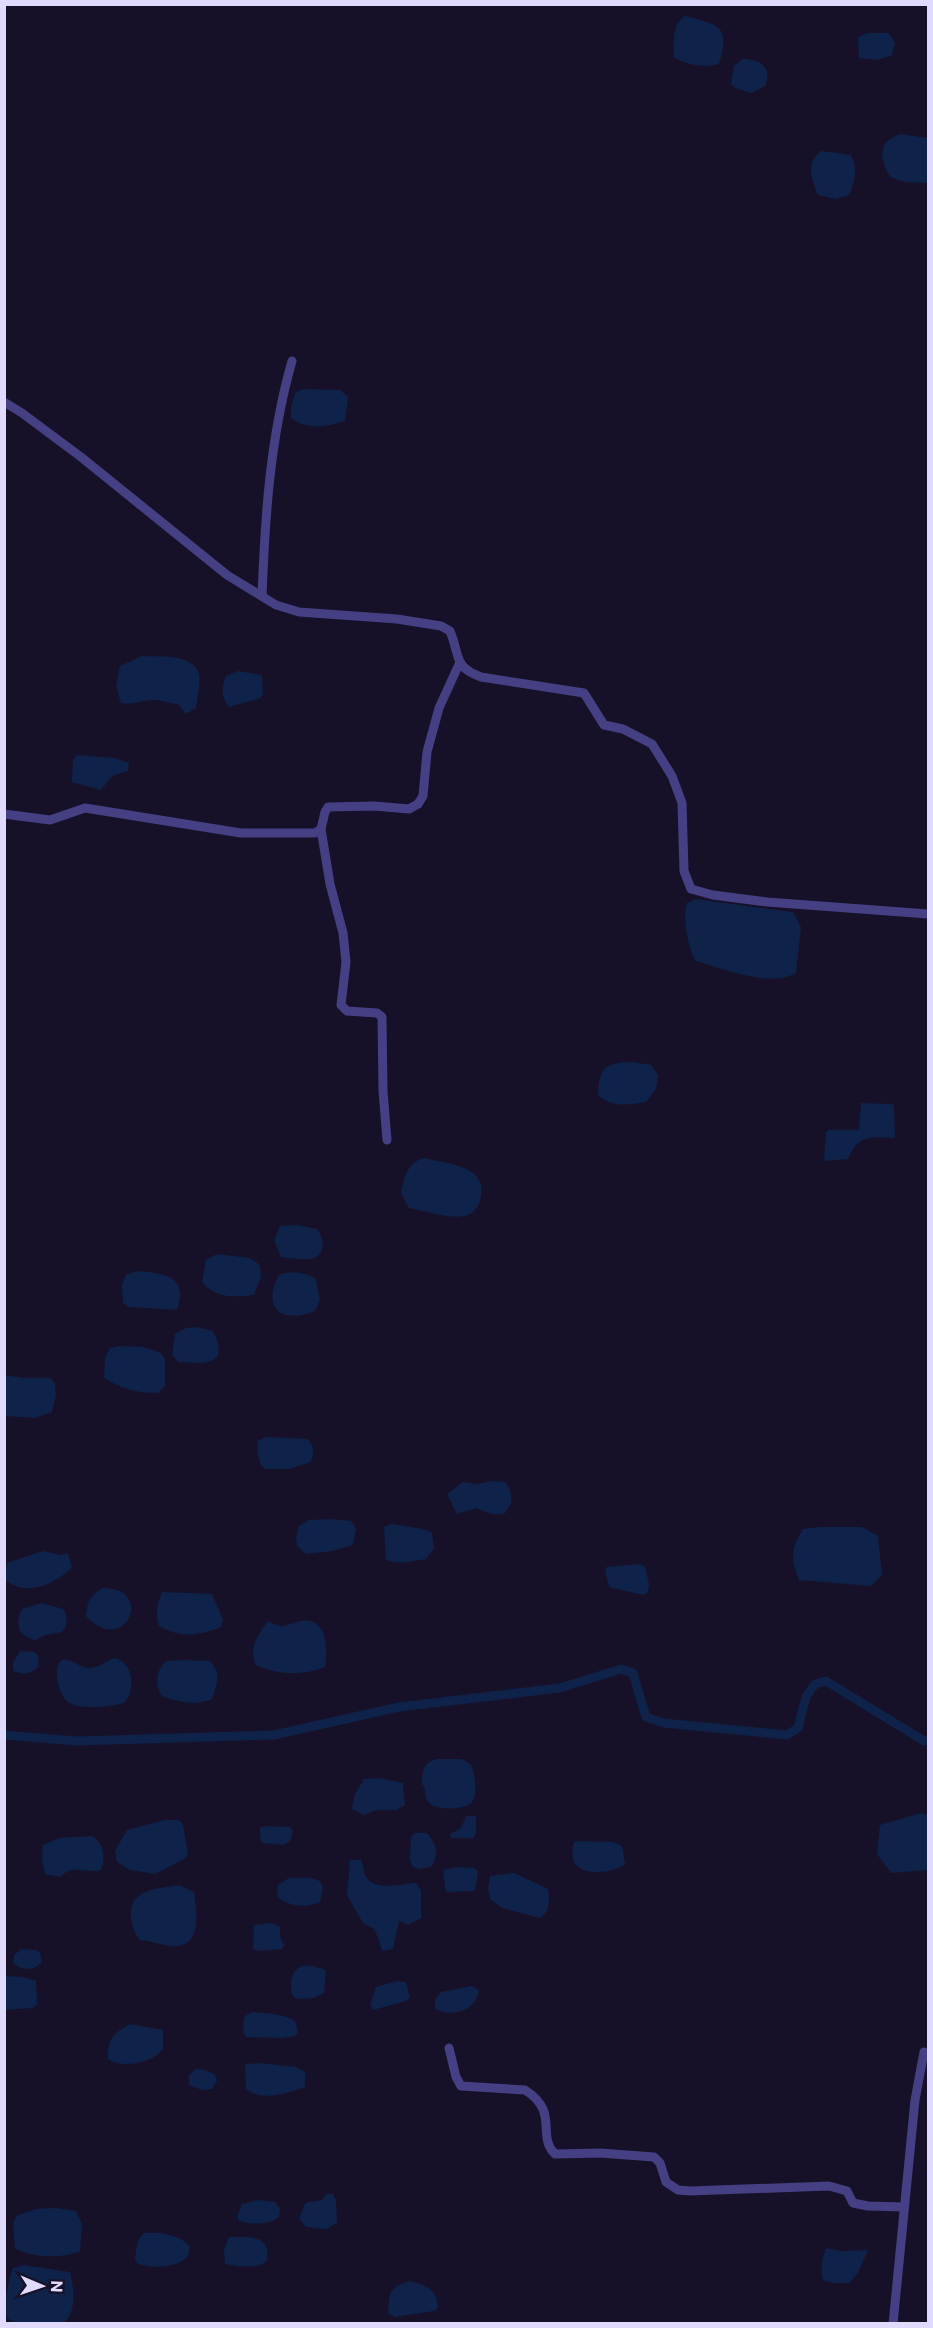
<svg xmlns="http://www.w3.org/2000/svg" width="933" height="2328" viewBox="0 0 933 2328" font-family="Commissioner,sans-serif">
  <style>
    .water { fill: #0f2249 }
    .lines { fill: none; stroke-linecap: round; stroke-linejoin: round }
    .canal { stroke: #0f2249; stroke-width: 9 }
    .street { stroke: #453f84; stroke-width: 9 }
  </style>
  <rect width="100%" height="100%" fill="#161128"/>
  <g class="water">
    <path d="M685,16C719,25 731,25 719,64C705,68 686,65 674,57C674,43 671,25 685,16Z"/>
    <path d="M867,33H889L895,43L892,55L878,60L859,58L858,37Z"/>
    <path d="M742,59C760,59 773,67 765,86L751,93L735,88L731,84L734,66Z"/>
    <path d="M900,134L928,138V183L904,182L890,177C880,158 876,143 900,134Z"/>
    <path d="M821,151L851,155C858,169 855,182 849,195L836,199L818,195C812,180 805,163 821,151Z"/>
    <path d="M303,389L340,390L348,397L345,421C327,427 306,430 291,418V406L296,392Z"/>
    <path d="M142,656C158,657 193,653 199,674C201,683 197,699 196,708L186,714L178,704C170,704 162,700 154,700C143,700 132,705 121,703L116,686L120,666Z"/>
    <path d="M238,671L262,675L263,693L261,698L229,707C221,697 221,688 226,676Z"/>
    <path d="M77,755L114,758L129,763L128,771L112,776L101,790L72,782L73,760Z"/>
    <path d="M695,899L793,912L801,927L796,973C770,988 724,969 696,961C688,949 682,916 687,903Z"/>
    <path d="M632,1062L651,1065L658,1075L656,1089L646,1102C628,1105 612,1108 598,1095C599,1067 605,1063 632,1062Z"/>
    <path d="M861,1103L892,1104L894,1106L895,1138C870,1138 860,1133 848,1159L824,1161L826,1132L828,1130H859Z"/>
    <path d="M424,1158C449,1164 491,1166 480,1201C478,1208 472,1215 464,1216C450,1219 424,1211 409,1208L401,1193C405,1176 407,1163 424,1158Z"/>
    <path d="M298,1225L317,1229C325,1239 326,1257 310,1259C301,1260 290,1258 281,1257L274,1240L280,1226Z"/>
    <path d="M217,1254L250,1258L260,1265L261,1277L254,1295C234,1297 216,1299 202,1282L206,1260Z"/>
    <path d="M136,1271C163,1273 189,1275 177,1310L129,1307L123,1303L122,1285L126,1275Z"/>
    <path d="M294,1272L309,1275L316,1279L320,1300L315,1311C307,1315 295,1317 286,1315C267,1310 271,1286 280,1274Z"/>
    <path d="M196,1327L213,1331C231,1366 205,1364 178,1362L172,1355L175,1334L186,1328Z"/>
    <path d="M120,1346L144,1347L161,1353L165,1359V1386L158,1393C137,1393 122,1389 104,1378L105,1358L110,1348Z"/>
    <path d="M4,1375L24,1378H50L55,1383L56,1395L52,1412L35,1418L5,1416Z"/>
    <path d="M265,1437L307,1439C315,1446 314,1452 311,1462L289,1469H265C257,1462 257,1451 258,1441Z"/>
    <path d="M492,1481L506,1482C513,1495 514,1503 504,1514H492L476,1508L457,1514L447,1494L463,1482L477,1484Z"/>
    <path d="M331,1519L351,1521L356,1528L353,1545L333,1551L306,1554L297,1546L296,1537L299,1526L309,1520Z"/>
    <path d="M391,1524L418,1528L432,1532L434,1548L426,1559C413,1561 398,1565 386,1560L384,1527Z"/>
    <path d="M820,1527H862L878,1536L882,1575L871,1586L799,1580C791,1559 790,1549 803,1529Z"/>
    <path d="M43,1551L60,1555L68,1553L72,1568C52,1585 28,1597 5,1580L7,1563Z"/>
    <path d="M639,1564L645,1566L649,1584L648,1592L643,1595L609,1587L605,1570L607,1567Z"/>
    <path d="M103,1588C156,1588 125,1658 86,1616C87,1602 90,1595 103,1588Z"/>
    <path d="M162,1592L212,1594L223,1620L221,1627C199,1636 180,1638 159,1626C155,1614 157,1604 162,1592Z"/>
    <path d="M42,1603L63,1609C68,1617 68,1625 62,1632L45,1635L35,1640C17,1635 15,1624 22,1609Z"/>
    <path d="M268,1621C272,1623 278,1626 282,1626C291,1625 300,1619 310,1621C329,1626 327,1653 325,1667C303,1676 277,1675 256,1665C248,1649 258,1634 268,1621Z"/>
    <path d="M20,1651L35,1652L38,1656L39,1666C30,1675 24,1675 13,1671V1663Z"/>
    <path d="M115,1658C134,1663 136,1690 124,1703C109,1707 81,1710 68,1702C59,1696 51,1664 63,1660C70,1658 81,1668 89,1668C100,1668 105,1661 115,1658Z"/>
    <path d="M184,1660L210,1661C222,1674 217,1684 212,1699C195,1706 179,1702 162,1696C154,1684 156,1671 166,1661Z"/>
    <path d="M437,1759H462L471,1765C475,1774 480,1800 468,1805C458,1810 433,1811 427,1800C425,1797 425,1790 424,1786L422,1784C422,1771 423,1762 437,1759Z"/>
    <path d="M379,1778L403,1783L405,1805L396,1810H376L364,1815L352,1809L355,1794L364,1779Z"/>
    <path d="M921,1813L928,1815V1870L891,1873L877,1854L880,1825Z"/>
    <path d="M466,1816H476V1833L474,1838H451L450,1834L461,1828Z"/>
    <path d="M165,1820H179L183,1824L188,1855L184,1859L155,1874L130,1870L117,1862L115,1851L127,1830Z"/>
    <path d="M265,1826L290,1827L293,1831L290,1841L283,1845L262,1843L260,1837V1828Z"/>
    <path d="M415,1833H427C436,1844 440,1854 431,1867L420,1869L413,1867L410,1860L411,1837Z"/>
    <path d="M93,1836C104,1844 106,1858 101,1870C85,1874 73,1863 60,1877L45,1874L42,1859L43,1845L59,1838Z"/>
    <path d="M579,1841L613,1842L622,1846L625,1864C614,1873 582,1877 574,1862C571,1855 573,1848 574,1842Z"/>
    <path d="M350,1860H361C364,1866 363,1870 365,1875C373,1893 402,1883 416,1883L421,1891V1918L408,1925L399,1921L393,1949L382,1951L379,1940L374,1929L363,1923L347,1895Z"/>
    <path d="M456,1867L474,1868L478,1871L475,1891L447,1892L445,1888L443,1870Z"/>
    <path d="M514,1873L548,1889C550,1901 550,1911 540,1918L502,1908L490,1899L488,1889L490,1876Z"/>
    <path d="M289,1878H312L320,1881L323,1888L320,1902C307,1908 287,1907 277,1896L278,1885Z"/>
    <path d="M179,1885L194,1892C196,1908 203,1943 178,1946C167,1947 152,1941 140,1940C131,1929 124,1903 142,1894C152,1888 167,1887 179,1885Z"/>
    <path d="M271,1923L280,1927V1936L284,1945L282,1949L257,1951L253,1949L254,1925Z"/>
    <path d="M21,1949L36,1950L40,1953L42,1962C34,1971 22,1971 13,1963L14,1955Z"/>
    <path d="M302,1966H313L326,1970L324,1993L313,1998L296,1999L292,1995C290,1983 290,1971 302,1966Z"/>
    <path d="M5,1976L22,1977L36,1981L37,2004L33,2008L5,2010Z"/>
    <path d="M397,1981L406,1982L410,1997L406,2001L373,2010L370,2005L376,1987Z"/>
    <path d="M472,1986L479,1990C476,2012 452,2017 435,2009V2000L441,1992Z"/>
    <path d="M252,2012C267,2013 282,2013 295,2021L298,2032L296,2036L281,2038L246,2037C242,2029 243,2024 245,2016Z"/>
    <path d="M130,2024L163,2030V2049C153,2063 122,2069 108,2059C107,2040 113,2033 130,2024Z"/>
    <path d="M258,2063L296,2067L305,2072V2087C288,2093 262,2102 246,2089L245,2064Z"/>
    <path d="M196,2069L206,2070L215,2075L217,2081L212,2089L202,2090L189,2085V2075Z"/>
    <path d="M326,2194H333L336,2200L337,2223L326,2229L306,2227L299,2219C308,2198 301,2204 322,2200Z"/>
    <path d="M258,2200L275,2202L280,2208L279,2217C270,2225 249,2225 238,2220V2214L242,2204Z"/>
    <path d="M55,2208L76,2211L82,2224L80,2251C62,2259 32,2258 15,2248L13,2224L16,2216L35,2209Z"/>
    <path d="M144,2233C160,2232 178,2234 190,2246L188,2256C177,2269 152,2268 138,2264L135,2260C136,2251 136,2240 144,2233Z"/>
    <path d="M229,2237C250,2237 271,2234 267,2261C255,2270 238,2266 225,2264L224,2250Z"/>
    <path d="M826,2248L841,2251L868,2250L858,2273L849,2283H832L823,2280C820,2270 822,2258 826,2248Z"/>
    <path d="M23,2265L70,2272C74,2287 77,2314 63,2323H16L7,2318C5,2300 7,2285 13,2268Z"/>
    <path d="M410,2281C427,2286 437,2289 438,2308L434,2311L395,2317L388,2313C389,2293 389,2287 410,2281Z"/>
  </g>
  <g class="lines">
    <path class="canal" d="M4,1735L77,1741L274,1735L399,1707L560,1688L621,1669L633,1673L646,1717L664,1723L787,1735L798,1728L806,1697L815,1684L826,1681L924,1741L928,1740"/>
    <g class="street">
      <path d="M4,402L22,413L81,457L227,575L276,605L299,612L397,619L441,626L450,631C460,655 453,667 481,677L584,693L604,725L623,729L652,744L672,776L682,803L684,871L691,889L713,895L767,902L928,914"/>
      <path d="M262,596C265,517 270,438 292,361"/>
      <path d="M4,814L50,820L85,808L241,833H315L321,829L325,812L328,807L374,806L409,809L418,804L423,796L427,752L439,708L460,662"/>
      <path d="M321,829L330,884L343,933L346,962L341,1005L347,1011L377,1013L382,1017L383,1091L387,1140"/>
      <path d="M449,2048L456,2077L461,2086L525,2090C560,2112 536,2136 555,2154L600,2153L654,2157L660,2163L666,2182L678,2190L690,2191L829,2186L847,2191L853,2203L868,2206L904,2207"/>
      <path d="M893,2324L915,2100L924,2052"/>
    </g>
  </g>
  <rect width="933" height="2328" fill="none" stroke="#e0dafd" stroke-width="12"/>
  <g transform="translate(42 2286) rotate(92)" stroke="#161128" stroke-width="4.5" paint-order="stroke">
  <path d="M0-4.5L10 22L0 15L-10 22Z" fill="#e0dafd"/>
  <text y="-9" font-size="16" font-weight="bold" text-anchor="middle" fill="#e0dafd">N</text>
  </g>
</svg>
